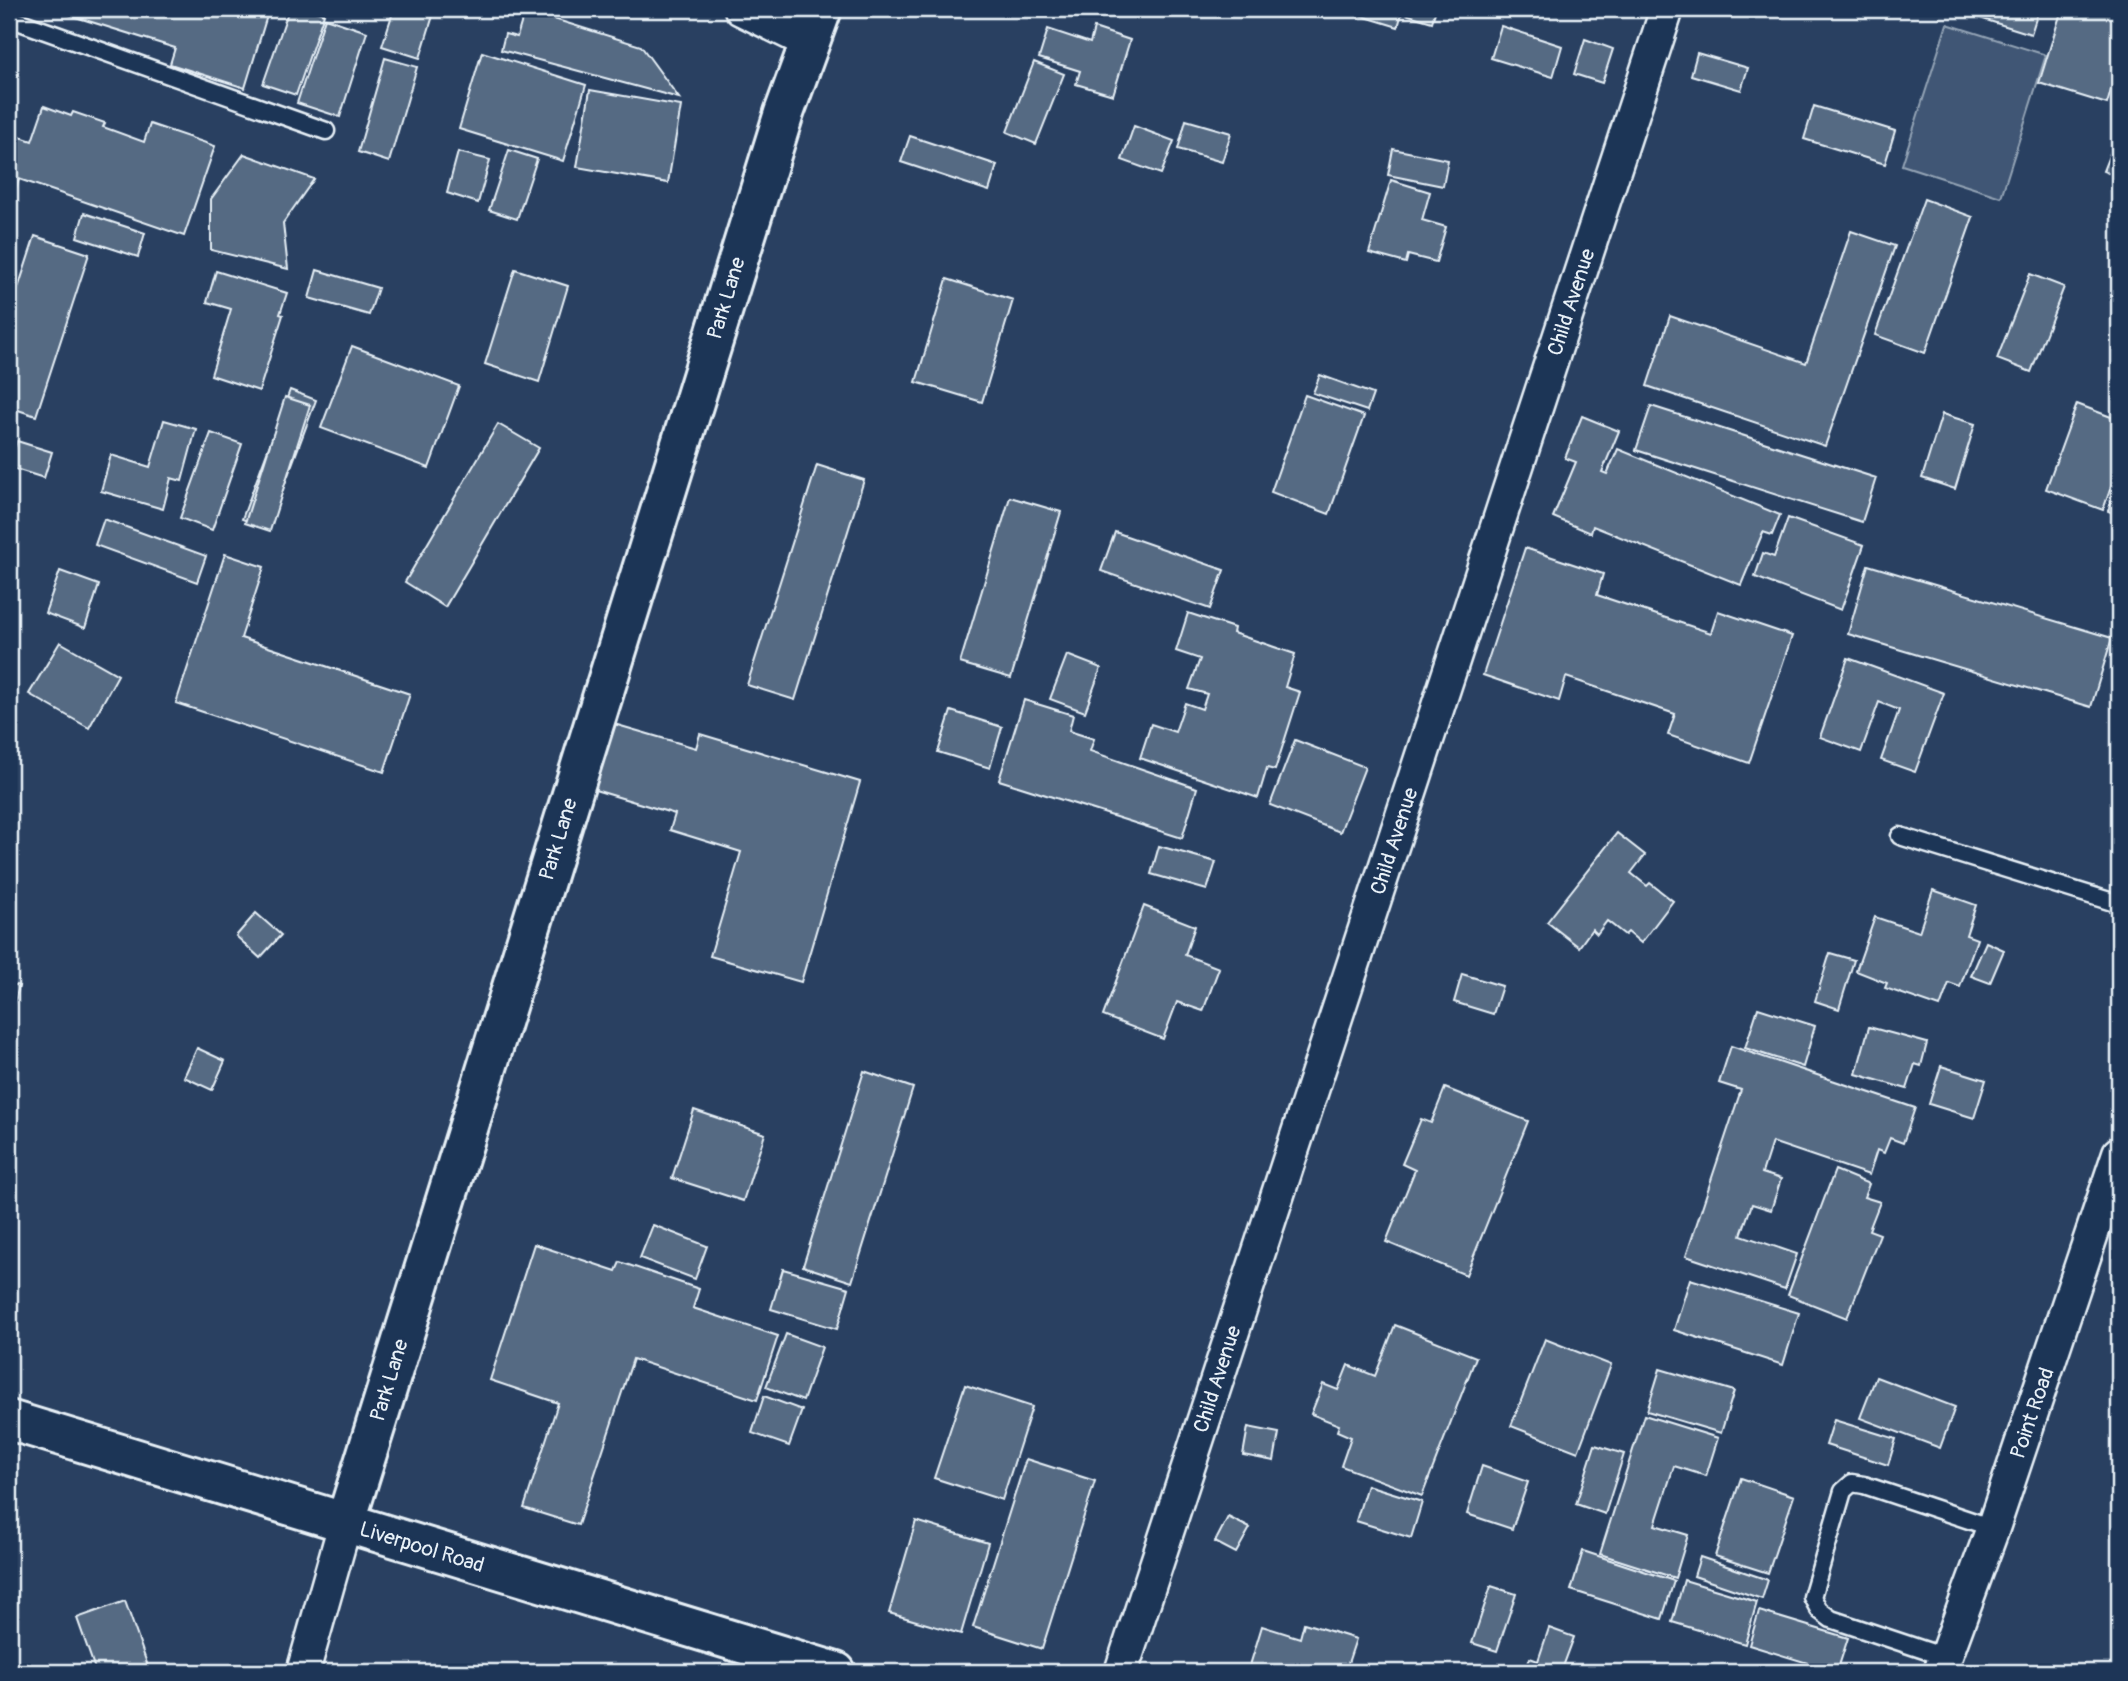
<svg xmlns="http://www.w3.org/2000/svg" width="2128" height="1681" viewBox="0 0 2128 1681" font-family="Pangolin,sans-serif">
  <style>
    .green { fill: #415774; stroke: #94a4b6; stroke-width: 2 }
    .building { fill: #556a83; stroke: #e8f1f8; stroke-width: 2 }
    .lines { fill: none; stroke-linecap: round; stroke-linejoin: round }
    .lane-casing { stroke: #e8f1f8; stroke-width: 21 }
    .street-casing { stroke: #e8f1f8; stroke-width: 37 }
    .secondary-casing { stroke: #e8f1f8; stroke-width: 44 }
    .lane { stroke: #1d3557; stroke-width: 16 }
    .street { stroke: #1d3557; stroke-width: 32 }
    .secondary { stroke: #1d3557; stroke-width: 38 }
    .labels { text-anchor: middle; stroke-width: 5; stroke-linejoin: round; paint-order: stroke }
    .street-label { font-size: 21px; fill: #e8f1f8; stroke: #1d3557 }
  </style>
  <rect width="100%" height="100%" fill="#294061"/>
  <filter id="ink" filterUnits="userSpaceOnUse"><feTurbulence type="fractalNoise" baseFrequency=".0143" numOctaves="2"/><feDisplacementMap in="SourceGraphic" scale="14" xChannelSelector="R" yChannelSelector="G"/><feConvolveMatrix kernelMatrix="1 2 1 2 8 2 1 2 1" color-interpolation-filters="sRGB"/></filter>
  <g filter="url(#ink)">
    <path class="green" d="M1947,24L2046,55L2001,197L1902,165Z"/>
    <g class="building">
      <path d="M68,9H269L245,88L170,64L175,48L66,14Z"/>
      <path d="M289,9H308L324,14L296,95L263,84Z"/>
      <path d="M394,9H435L420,58L382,46Z"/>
      <path d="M1339,9H1436L1432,22L1402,13L1398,27Z"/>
      <path d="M1951,9H2039L2031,34Z"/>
      <path d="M2062,9H2119V64L2107,104L2039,83Z"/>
      <path d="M525,10L641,46L679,98L501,50L505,34L517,37Z"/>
      <path d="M325,18L367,32L340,117L297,103Z"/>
      <path d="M1501,26L1562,46L1553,77L1491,58Z"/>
      <path d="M1094,28L1130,40L1113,95L1076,84L1080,71L1039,58L1048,29L1090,43Z"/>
      <path d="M1585,39L1613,49L1602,83L1574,74Z"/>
      <path d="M482,52L586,85L563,161L459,129Z"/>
      <path d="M1697,53L1748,68L1741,90L1691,75Z"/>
      <path d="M385,58L417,67L389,162L358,152Z"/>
      <path d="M1034,62L1064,74L1036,144L1007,132Z"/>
      <path d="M590,90L681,106L668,183L577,167Z"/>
      <path d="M44,106L71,116L73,112L105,123L103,127L144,142L150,124L215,146L184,236L19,179L16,188L9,186V133L32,141Z"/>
      <path d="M1814,106L1895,131L1885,164L1804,139Z"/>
      <path d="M1186,120L1231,133L1222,162L1178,149Z"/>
      <path d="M1134,126L1174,141L1161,174L1122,160Z"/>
      <path d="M910,136L997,165L989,191L901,162Z"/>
      <path d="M2112,148L2119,151V177L2103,171Z"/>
      <path d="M1393,149L1448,160L1443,186L1388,175Z"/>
      <path d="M509,150L537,159L517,219L489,210Z"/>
      <path d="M458,152L490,160L478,203L447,193Z"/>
      <path d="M244,154L314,179L283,223L288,269L211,250V199Z"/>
      <path d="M1391,180L1430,192L1422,220L1446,227L1436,262L1408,255L1406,263L1369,253Z"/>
      <path d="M1924,199L1973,217L1925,353L1875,335Z"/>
      <path d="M84,213L145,233L138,257L77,237Z"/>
      <path d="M1851,231L1895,246L1825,446L1647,386L1670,316L1806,363Z"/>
      <path d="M35,236L89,254L36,416L9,407V316Z"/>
      <path d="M515,269L568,286L539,382L485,364Z"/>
      <path d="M317,270L378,288L369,315L309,298Z"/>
      <path d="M216,271L287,293L280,314L283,315L259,391L211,375L231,309L207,302Z"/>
      <path d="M2030,274L2064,287L2031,372L1997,359Z"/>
      <path d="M947,279L1013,300L982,402L916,382Z"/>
      <path d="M352,346L459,386L429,468L321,428Z"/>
      <path d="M1320,375L1373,394L1367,411L1313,393Z"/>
      <path d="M290,390L316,400L268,529L242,519Z"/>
      <path d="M1305,395L1364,416L1329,514L1271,492Z"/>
      <path d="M285,397L310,405L270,531L245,523Z"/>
      <path d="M2077,404L2119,420V464L2103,510L2046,489Z"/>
      <path d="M1651,406L1876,478L1862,522L1636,450Z"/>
      <path d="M1942,414L1975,424L1955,489L1922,478Z"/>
      <path d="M1582,416L1619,431L1602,472L1607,474L1618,449L1780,515L1772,535L1763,532L1741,585L1593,526L1591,533L1553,517L1576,462L1565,458Z"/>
      <path d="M164,420L196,429L182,481L171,478L163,509L101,491L111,455L150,467Z"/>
      <path d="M498,424L539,448L445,607L405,582Z"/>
      <path d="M211,433L242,444L212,530L180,518Z"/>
      <path d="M17,441L52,452L44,478L9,467Z"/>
      <path d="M817,465L864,480L795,700L747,685Z"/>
      <path d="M2119,481V515L2108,511Z"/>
      <path d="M1010,497L1061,512L1011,678L960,663Z"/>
      <path d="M1788,518L1864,545L1841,610L1755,577L1763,553L1774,557Z"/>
      <path d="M104,519L206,556L197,582L95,545Z"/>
      <path d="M1115,532L1224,570L1210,609L1101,571Z"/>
      <path d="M1525,548L1603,574L1597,595L1711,633L1718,611L1792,636L1749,763L1668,735L1675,714L1566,677L1559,701L1483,675Z"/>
      <path d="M225,554L264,567L241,638L410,694L384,772L176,703Z"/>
      <path d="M1868,565L2112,638L2091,707L1848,634Z"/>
      <path d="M60,571L99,585L85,628L45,613Z"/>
      <path d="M1188,613L1234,628L1233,633L1295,654L1285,687L1300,692L1275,770L1267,768L1258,798L1140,758L1151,724L1175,732L1185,703L1202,709L1207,694L1189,689L1200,659L1176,651Z"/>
      <path d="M60,642L118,675L89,728L29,694Z"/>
      <path d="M1067,655L1101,668L1085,712L1050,699Z"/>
      <path d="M1848,658L1944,693L1915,772L1881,760L1899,710L1879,702L1861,752L1820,737Z"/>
      <path d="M1024,700L1073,715L1069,731L1094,739L1090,751L1197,788L1182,838L999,780Z"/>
      <path d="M951,711L1002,727L990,768L938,752Z"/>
      <path d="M614,724L696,748L700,734L860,782L801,982L710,956L741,852L670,830L675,814L595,790Z"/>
      <path d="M1295,740L1365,767L1340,832L1270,805Z"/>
      <path d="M1617,833L1645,855L1631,873L1647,886L1650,883L1673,901L1641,943L1628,932L1625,935L1607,921L1597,934L1592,929L1579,947L1547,922Z"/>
      <path d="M1159,846L1216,862L1207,890L1151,874Z"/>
      <path d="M1933,890L1976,905L1966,935L1977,939L1960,987L1949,983L1940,1007L1885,988L1887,983L1856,971L1875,917L1919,932Z"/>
      <path d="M1144,906L1195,926L1185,955L1219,968L1203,1011L1177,1002L1163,1039L1103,1016Z"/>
      <path d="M256,913L281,935L260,958L236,936Z"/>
      <path d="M1986,942L2004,950L1990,983L1971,976Z"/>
      <path d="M1830,953L1854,960L1839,1009L1815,1001Z"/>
      <path d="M1462,974L1502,986L1493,1014L1454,1002Z"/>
      <path d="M9,983L19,986L9,1025Z"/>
      <path d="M1758,1008L1815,1026L1803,1067L1745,1048Z"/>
      <path d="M1869,1027L1927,1043L1921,1066L1915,1064L1907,1089L1856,1074Z"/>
      <path d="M1731,1046L1915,1108L1903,1143L1890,1138L1884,1153L1877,1150L1869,1175L1772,1142L1762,1173L1781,1179L1771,1210L1752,1204L1741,1235L1797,1254L1785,1289L1686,1256L1741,1090L1719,1083Z"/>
      <path d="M197,1048L225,1061L212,1090L184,1077Z"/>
      <path d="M1941,1066L1986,1080L1974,1118L1929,1104Z"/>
      <path d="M864,1071L913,1088L852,1282L803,1266Z"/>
      <path d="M1445,1088L1528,1121L1466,1275L1386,1242L1415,1170L1402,1164L1421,1119L1431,1123Z"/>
      <path d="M694,1110L765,1134L743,1201L672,1178Z"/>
      <path d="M1835,1170L1869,1184L1864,1197L1880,1202L1869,1230L1880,1234L1847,1318L1788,1295Z"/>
      <path d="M653,1225L707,1246L695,1279L640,1258Z"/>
      <path d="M534,1244L616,1271L620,1262L699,1289L693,1308L778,1336L757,1400L633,1359L578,1525L524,1508L558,1403L490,1380Z"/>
      <path d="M783,1269L849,1288L837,1329L771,1309Z"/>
      <path d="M1690,1279L1799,1313L1783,1365L1674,1330Z"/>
      <path d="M1395,1325L1476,1357L1422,1496L1341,1466L1351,1437L1337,1431L1339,1425L1311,1414L1323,1384L1338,1390L1348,1365L1375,1376Z"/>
      <path d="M786,1334L822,1347L803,1401L766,1387Z"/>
      <path d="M1545,1339L1611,1365L1578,1452L1511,1426Z"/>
      <path d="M1660,1369L1734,1391L1721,1433L1647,1411Z"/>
      <path d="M1876,1377L1955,1407L1940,1448L1860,1418Z"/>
      <path d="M965,1385L1032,1407L1002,1500L934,1478Z"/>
      <path d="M764,1396L802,1410L789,1446L752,1433Z"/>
      <path d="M1644,1415L1718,1438L1706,1476L1674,1466L1655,1525L1688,1535L1675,1578L1600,1554Z"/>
      <path d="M1834,1420L1896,1439L1888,1465L1826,1445Z"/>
      <path d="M1248,1427L1279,1433L1274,1461L1243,1455Z"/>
      <path d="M1595,1445L1624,1454L1605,1514L1576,1504Z"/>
      <path d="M1026,1459L1095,1481L1042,1649L973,1627Z"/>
      <path d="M1482,1466L1528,1482L1512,1529L1467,1514Z"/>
      <path d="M1741,1478L1794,1496L1768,1573L1715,1556Z"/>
      <path d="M9,1479L16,1482L9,1503Z"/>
      <path d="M1367,1485L1422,1502L1411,1538L1356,1521Z"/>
      <path d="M1228,1517L1250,1528L1236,1553L1215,1542Z"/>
      <path d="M916,1521L988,1543L961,1634L889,1613Z"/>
      <path d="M1583,1551L1674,1581L1662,1619L1571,1590Z"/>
      <path d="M1700,1557L1768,1580L1762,1599L1694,1576Z"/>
      <path d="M1684,1580L1757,1602L1745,1644L1672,1622Z"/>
      <path d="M1491,1586L1516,1594L1497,1651L1472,1643Z"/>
      <path d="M125,1601L150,1672H96L77,1618Z"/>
      <path d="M1759,1611L1848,1638L1837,1672L1749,1645Z"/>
      <path d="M1304,1623L1356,1639L1345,1672H1248L1262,1626L1300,1638Z"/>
      <path d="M1549,1628L1574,1637L1561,1672H1525L1530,1658L1538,1661Z"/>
    </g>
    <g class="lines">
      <g class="lane-casing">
        <g id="lane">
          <path d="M9,18L326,131"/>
          <path d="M1900,836L2119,904"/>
          <path d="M1945,1657L1831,1619L1819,1610L1812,1597L1843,1491L1852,1483L1864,1485L1993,1528"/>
        </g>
      </g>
      <g class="street-casing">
        <g id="street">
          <path d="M741,9L810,43"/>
          <path d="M303,1672L345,1524"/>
          <path d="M1121,1672L1667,9"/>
          <path d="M1940,1672L1993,1528L2119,1153"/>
        </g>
      </g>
      <g class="secondary-casing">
        <g id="secondary">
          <path d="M9,1420L836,1672"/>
          <path d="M345,1524L784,113L822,9"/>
        </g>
      </g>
      <use href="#lane" class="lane"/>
      <use href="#street" class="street"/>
      <use href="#secondary" class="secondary"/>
    </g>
  </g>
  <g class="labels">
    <g class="street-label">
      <text transform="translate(726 298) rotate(-73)" y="7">Park Lane</text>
      <text transform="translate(1571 302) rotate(-72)" y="7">Child Avenue</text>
      <text transform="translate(558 839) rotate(-73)" y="7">Park Lane</text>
      <text transform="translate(1394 841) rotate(-72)" y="7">Child Avenue</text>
      <text transform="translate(1217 1379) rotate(-72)" y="7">Child Avenue</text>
      <text transform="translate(389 1380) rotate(-73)" y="7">Park Lane</text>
      <text transform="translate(2032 1413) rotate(-71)" y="7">Point Road</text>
      <text transform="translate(422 1547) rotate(17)" y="7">Liverpool Road</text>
    </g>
  </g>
  <rect width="2128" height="1681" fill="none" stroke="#1d3557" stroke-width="35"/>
  <rect x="18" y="18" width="2093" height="1646" fill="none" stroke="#e8f1f8" stroke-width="2.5" filter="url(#ink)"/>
</svg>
